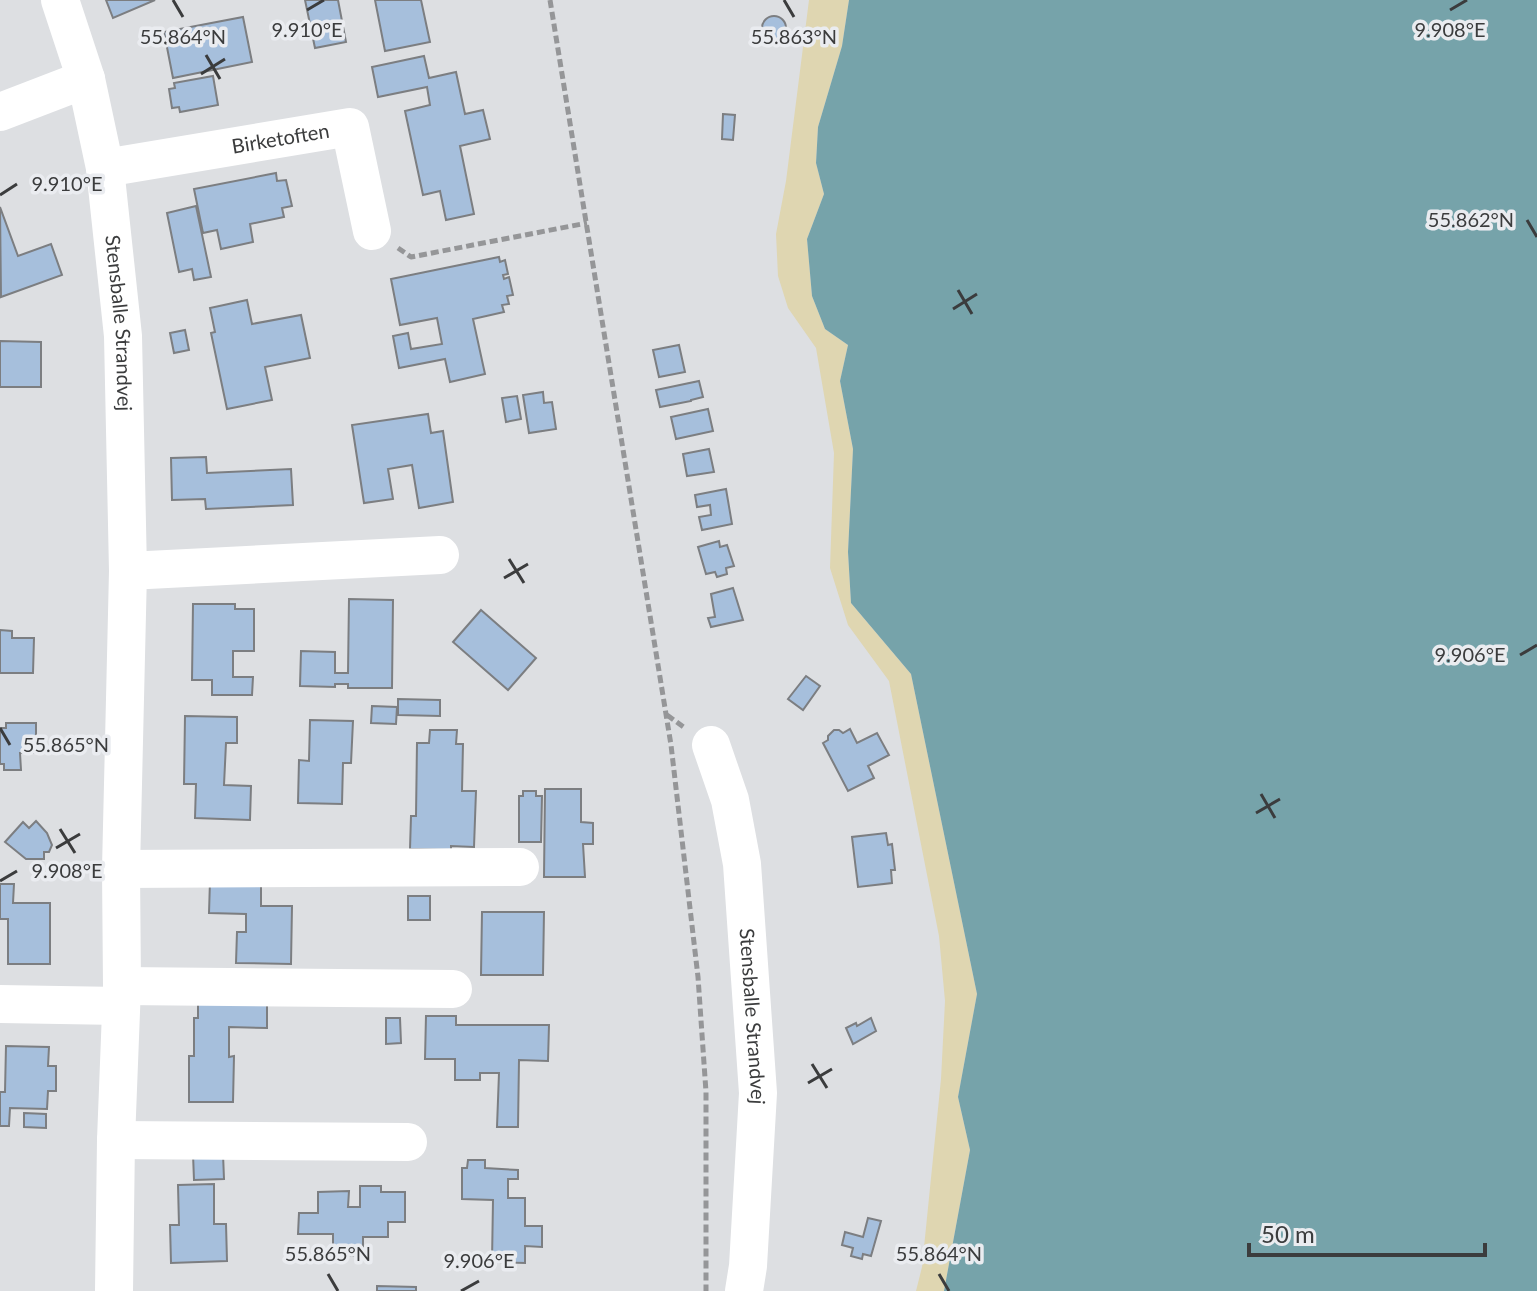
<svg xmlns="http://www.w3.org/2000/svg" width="1537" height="1291" viewBox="0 0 1537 1291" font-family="Lato,sans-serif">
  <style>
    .sand { fill: #dfd6b1 }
    .water { fill: #76a3aa }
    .building { fill: #a6bfdc; stroke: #7c7e81; stroke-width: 2 }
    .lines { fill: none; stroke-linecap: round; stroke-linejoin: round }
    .path { stroke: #959698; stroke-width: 5; stroke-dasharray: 8 4; stroke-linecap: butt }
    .minor { stroke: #fff; stroke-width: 38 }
    .ticks { fill: none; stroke: #3b3c3d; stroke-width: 3 }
    .labels { text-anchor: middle; stroke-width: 7; stroke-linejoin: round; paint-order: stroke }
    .street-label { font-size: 20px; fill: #3b3c3d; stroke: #eaecf0 }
    .ticks-label { font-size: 20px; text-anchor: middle; fill: #3b3c3d; stroke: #eaecf0; stroke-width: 7; stroke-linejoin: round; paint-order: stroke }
  </style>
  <rect width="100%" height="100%" fill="#dddfe2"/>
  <path class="sand" d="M809,0H849L842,46L818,127L816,163L824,194L807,239L812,296L825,329L848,345L840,381L853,449L848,552L851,603L911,674L977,994L958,1097L970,1150L944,1291H916L922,1267L941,1079L945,1001L939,936L889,681L848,625L830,568L834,453L816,348L788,308L778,276L776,234L786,181Z"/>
  <path class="water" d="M849,0H1537V1291H944L970,1150L958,1097L977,994L911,674L851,603L848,552L853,449L840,381L848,345L825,329L812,296L807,239L824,194L816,163L818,127L842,46Z"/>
  <g class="building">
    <path d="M106,0H155L113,18Z"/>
    <path d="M305,0H338L346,42L315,48Z"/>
    <path d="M375,0H421L430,42L385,51Z"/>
    <circle cx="774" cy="28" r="12"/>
    <path d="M243,17L252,62L173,78L164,32Z"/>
    <path d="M424,56L429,78L456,72L465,114L483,110L490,139L460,146L474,214L446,220L440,191L423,195L405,111L430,105L427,87L378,97L372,67Z"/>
    <path d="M213,76L218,105L180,112L179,107L172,108L169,89L175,88L174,83Z"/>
    <path d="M723,114L735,115L733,140L722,139Z"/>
    <path d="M276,173L277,181L286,180L292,206L282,208L284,217L250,224L253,242L221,249L217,230L203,233L194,189Z"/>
    <path d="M196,206L211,277L194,280L192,269L179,272L167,213Z"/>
    <path d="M0,207L18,256L51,244L62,275L1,297Z"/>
    <path d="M499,257L500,262L505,260L508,274L503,275L504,279L509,277L513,295L507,296L509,304L502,305L504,312L473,319L485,374L450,382L445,359L399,368L393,336L408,333L411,349L442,344L437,318L400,325L391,279Z"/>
    <path d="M247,300L252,324L301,315L310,358L265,367L272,400L227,409L211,333L215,332L210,308Z"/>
    <path d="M185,330L189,350L174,353L170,333Z"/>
    <path d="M0,341L41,342V387H0Z"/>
    <path d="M679,345L685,372L659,377L653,350Z"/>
    <path d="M699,381L703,397L691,400V401L660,407L656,390Z"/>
    <path d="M543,392L544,403L552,402L556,429L529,433L523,395Z"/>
    <path d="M517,396L521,419L506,422L502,398Z"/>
    <path d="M708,409L713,431L676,439L671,417Z"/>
    <path d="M428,414L431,433L443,431L453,502L419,508L412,465L388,469L393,499L364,503L352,425Z"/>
    <path d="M709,449L714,472L687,476L683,454Z"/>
    <path d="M206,457L207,473L291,469L293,505L206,509L205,499L172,500L171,458Z"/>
    <path d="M726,489L732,524L702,530L699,517L711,515L710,505L697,507L695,495Z"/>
    <path d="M719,541L720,547L727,545L734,566L726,568L727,574L717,577L715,572L706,574L698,547Z"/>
    <path d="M733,588L743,620L711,627L708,618L715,617L711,594Z"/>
    <path d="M349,599L393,600L392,688H348V684H335V687L300,686L301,651L335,652V673H348Z"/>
    <path d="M193,604H235V609H254V651H233V677H253L252,695H212V680H192Z"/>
    <path d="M481,610L536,658L508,690L453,642Z"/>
    <path d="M0,630L12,631V638H34L33,673H0Z"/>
    <path d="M806,676L820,686L803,710L788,699Z"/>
    <path d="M398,699L440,700V716L398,715Z"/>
    <path d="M372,706L397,707L396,724L371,723Z"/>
    <path d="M185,716L237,717V743H226L224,785L251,786L250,820L195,818L196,784H184Z"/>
    <path d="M310,720L353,721L351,763H343L342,804L298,803L299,760L309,761Z"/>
    <path d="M6,723H36V753H20L21,770H4V764H0V728H6Z"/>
    <path d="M850,729L857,743L877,733L889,755L868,766L874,778L848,791L823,743L828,740V736L834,730H839L843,733Z"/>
    <path d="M430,730H457L456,744H463L462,791H476L474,847L451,846V850L410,849L411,816H416L417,743H429Z"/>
    <path d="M545,789H581V822L593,823V844H583L585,877H544Z"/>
    <path d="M523,791H536V796H542L541,842H519V796H523Z"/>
    <path d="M36,821L47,833L52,845L49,852H44V859H26L5,842L23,822L29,828Z"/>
    <path d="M886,833L888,845L892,844L895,870H891L892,883L858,887L852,837Z"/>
    <path d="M210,881L261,882V906H292L291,964L236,963L237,932H246V914L209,913Z"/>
    <path d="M0,884H14L13,903H50V964H8V919H0Z"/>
    <rect x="408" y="896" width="22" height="24"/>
    <path d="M482,912H544L543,975H481Z"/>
    <path d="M198,1004H267V1028L229,1027V1057L234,1056L233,1102H189V1056H194V1018H198Z"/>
    <path d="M426,1016H456V1025H549L548,1061L519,1060L518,1127H497L499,1073H480V1080H455V1059H425Z"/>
    <path d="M386,1018H400L401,1043L386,1044Z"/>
    <path d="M871,1018L876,1031L853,1044L846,1028L856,1023L857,1026Z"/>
    <path d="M6,1046L49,1047L48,1066H56V1091H48L47,1109L10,1108L9,1126H0V1092H5Z"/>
    <path d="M24,1113L46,1114V1128L24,1127Z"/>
    <path d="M193,1154H223L224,1179L194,1180Z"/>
    <path d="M468,1160H485V1168L518,1170V1179H508V1198H525V1226H542V1247L525,1246V1263L492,1262L493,1200L462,1199V1168H467Z"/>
    <path d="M214,1184V1224H226L227,1261L171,1263L170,1225H179L178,1185Z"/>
    <path d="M360,1186H381V1192H405V1222H388V1237H363V1256L333,1255V1234H298L299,1213H318V1192L349,1191L348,1207H360Z"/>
    <path d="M868,1218L881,1221L871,1256L863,1254L862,1259L851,1256L853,1248L842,1245L845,1232L863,1237Z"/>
    <path d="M377,1286L416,1287V1291H377Z"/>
  </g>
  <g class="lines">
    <g class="path">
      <path d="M550,0L671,745L698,977L706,1092V1291"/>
      <path d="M398,248L411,257L587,223"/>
      <path d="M667,715L685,728"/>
    </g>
    <g class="minor">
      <path id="s1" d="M60,0L86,79L105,168L123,336L128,571L121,869L122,986L116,1140L114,1291"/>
      <path d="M0,112L86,79"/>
      <path id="s2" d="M105,168L350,127L372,231"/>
      <path d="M128,571L440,555"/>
      <path id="s3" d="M711,745L730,800L742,864L758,1093L748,1266L744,1291"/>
      <path d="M121,869L520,867"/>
      <path d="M122,986L453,989"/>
      <path d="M0,1004L120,1006"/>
      <path d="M116,1140L408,1142"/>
    </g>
  </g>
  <path class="ticks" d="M173,0L183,17M784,0L794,17M307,10L324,0M1450,10L1467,0M206,55L220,79M201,74L225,59M0,195L17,184M1527,220L1537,237M958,290L972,314M953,309L977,294M509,559L524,583M504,578L528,564M1520,655L1537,645M0,728L10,745M1261,794L1275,818M1256,813L1280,799M60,829L75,853M56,848L80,834M0,881L17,871M812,1064L827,1088M808,1083L832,1069M328,1274L338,1291M939,1274L949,1291M461,1291L479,1281"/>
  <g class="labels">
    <g class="street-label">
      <text dy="7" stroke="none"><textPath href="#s2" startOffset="178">Birketoften</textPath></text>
      <text dy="7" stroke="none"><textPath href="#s1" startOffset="330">Stensballe Strandvej</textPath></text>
      <text dy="7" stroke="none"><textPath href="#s3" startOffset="276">Stensballe Strandvej</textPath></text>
    </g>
  </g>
  <g class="ticks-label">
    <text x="307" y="37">9.910°E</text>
    <text x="1450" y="37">9.908°E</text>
    <text x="183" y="44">55.864°N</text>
    <text x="794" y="44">55.863°N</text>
    <text x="67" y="191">9.910°E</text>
    <text x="1471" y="227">55.862°N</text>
    <text x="1470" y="662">9.906°E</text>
    <text x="66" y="752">55.865°N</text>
    <text x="67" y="878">9.908°E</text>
    <text x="328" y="1261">55.865°N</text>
    <text x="939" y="1261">55.864°N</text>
    <text x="479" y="1268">9.906°E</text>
  </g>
  <path d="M1249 1243v12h236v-12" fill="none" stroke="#3b3c3d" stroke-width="4"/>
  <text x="1261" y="1243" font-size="24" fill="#3b3c3d" stroke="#eaecf0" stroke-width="6" paint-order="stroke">50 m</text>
</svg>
